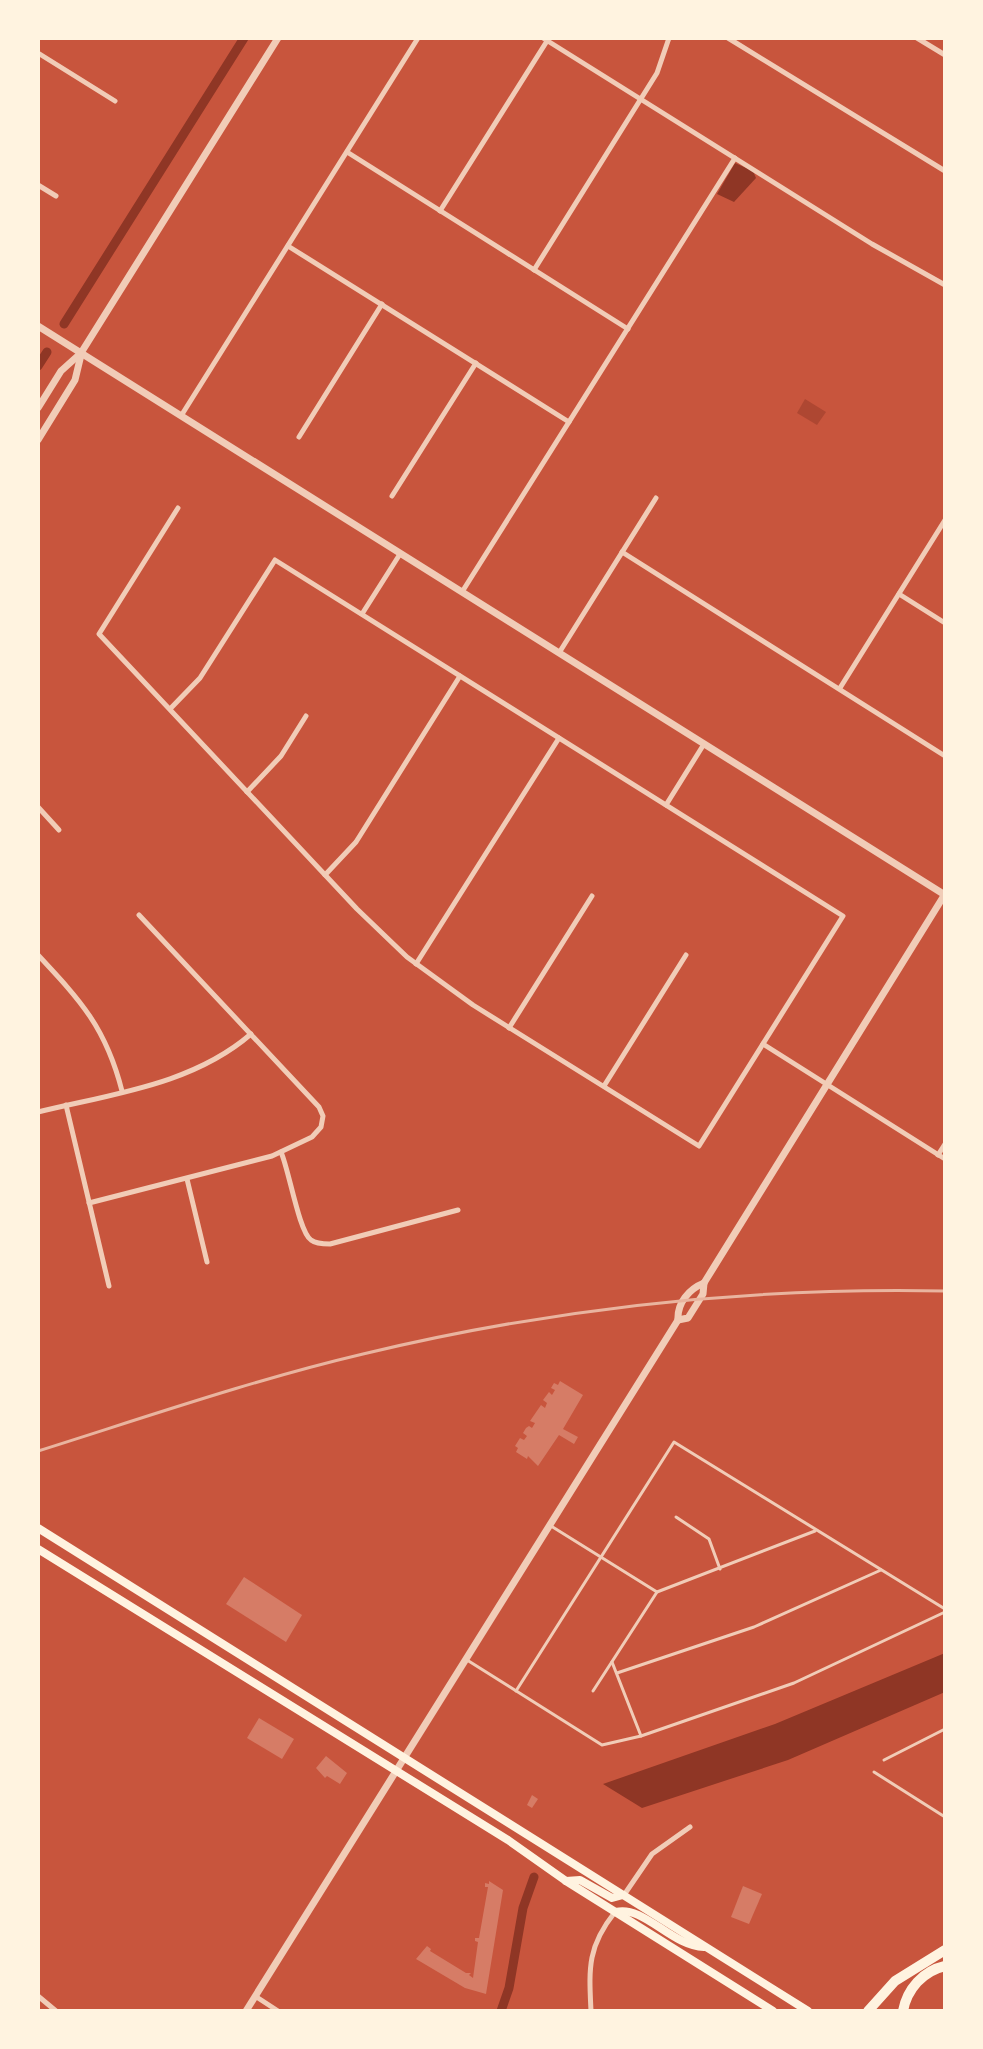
<svg xmlns="http://www.w3.org/2000/svg" width="983" height="2049" viewBox="0 0 983 2049" font-family="'IBM Plex Serif',serif">
  <style>
    .green { fill: #ae4732 }
    .water { fill: #8f3625 }
    .lines { fill: none; stroke-linecap: round; stroke-linejoin: round }
    .canal { stroke: #8f3625; stroke-width: 9 }
    .building { fill: #d67c66 }
    .service { stroke: #f1ccb7; stroke-width: 3 }
    .minor { stroke: #f1ccb7; stroke-width: 5 }
    .tertiary { stroke: #f1ccb7; stroke-width: 7 }
    .secondary { stroke: #fff3e0; stroke-width: 8 }
    .motorway { stroke: #fff3e0; stroke-width: 10 }
    .rail { stroke: #e9b49f; stroke-width: 3 }
  </style>
  <rect width="100%" height="100%" fill="#c8553d"/>
  <path class="green" d="M805,399L826,412L817,425L797,413Z"/>
  <g class="water">
    <path d="M735,163L753,171L756,178L734,202L717,194Z"/>
    <path d="M945,1653V1692L788,1760L642,1808L603,1784L775,1724Z"/>
  </g>
  <g class="lines">
    <g class="canal">
      <path d="M64,324L244,38"/>
      <path d="M38,366L47,352"/>
      <path d="M501,2011L509,1988L523,1908L534,1877"/>
    </g>
  </g>
  <g class="building">
    <path d="M560,1381L583,1395L563,1429L578,1437L574,1444L559,1435L538,1466L528,1456L527,1459L516,1452L518,1448L515,1446L520,1438L524,1440L527,1436L523,1433L526,1428L529,1426L532,1428L535,1423L530,1421L541,1405L545,1408L547,1403L543,1400L549,1392L552,1395L555,1390L551,1388L554,1383L558,1385Z"/>
    <path d="M244,1577L302,1615L286,1642L226,1604Z"/>
    <path d="M259,1718L294,1739L282,1759L247,1738Z"/>
    <path d="M326,1756L347,1773L340,1784L327,1776L325,1778L316,1768Z"/>
    <path d="M532,1795L538,1799L532,1808L527,1805Z"/>
    <path d="M489,1881L503,1890L486,1994L465,1988L416,1959L427,1946L431,1949L430,1951L466,1973H471L469,1975L473,1978L478,1942L475,1941V1938H479L488,1887H485V1883L489,1884Z"/>
    <path d="M743,1886L762,1894L749,1924L731,1917Z"/>
  </g>
  <g class="lines">
    <g class="service">
      <path d="M676,1517L709,1539L720,1569"/>
      <path d="M551,1526L657,1592"/>
      <path d="M467,1660L602,1745L641,1736L794,1683L945,1612"/>
      <path d="M612,1662L641,1736"/>
      <path d="M617,1673L754,1627L881,1570"/>
      <path d="M516,1691L674,1442L945,1609"/>
      <path d="M593,1691L657,1592L815,1531"/>
      <path d="M884,1760L945,1729"/>
      <path d="M874,1772L945,1817"/>
    </g>
    <g class="minor">
      <path d="M543,38L872,244L945,285"/>
      <path d="M728,38L945,171"/>
      <path d="M917,38L945,55"/>
      <path d="M38,53L115,101"/>
      <path d="M347,152L628,329"/>
      <path d="M38,185L56,196"/>
      <path d="M440,211L547,41"/>
      <path d="M288,246L569,422"/>
      <path d="M534,270L657,73L669,38"/>
      <path d="M181,416L418,38"/>
      <path d="M299,437L382,304"/>
      <path d="M392,496L476,363"/>
      <path d="M622,552L945,756"/>
      <path d="M462,592L735,158"/>
      <path d="M899,594L945,623"/>
      <path d="M362,614L400,554"/>
      <path d="M559,653L656,498"/>
      <path d="M840,688L945,520"/>
      <path d="M170,709L200,678L275,560L843,916L699,1146L473,1005L407,957L357,909L99,634L178,508"/>
      <path d="M247,792L281,756L306,716"/>
      <path d="M666,805L704,744"/>
      <path d="M38,807L59,830"/>
      <path d="M325,875L356,842L460,676"/>
      <path d="M38,955C81,1001 106,1028 122,1091"/>
      <path d="M416,964L559,738"/>
      <path d="M509,1028L592,896"/>
      <path d="M763,1044L945,1159"/>
      <path d="M604,1086L686,955"/>
      <path d="M66,1105L109,1286"/>
      <path d="M38,1112C111,1094 192,1085 251,1034"/>
      <path d="M281,1152C289,1170 299,1232 311,1240C316,1244 324,1244 330,1244L458,1210"/>
      <path d="M938,1155L945,1144"/>
      <path d="M187,1179L207,1262"/>
      <path d="M89,1203L272,1156L312,1137L321,1127L323,1116L319,1107L139,915"/>
      <path d="M624,1895L652,1854L690,1827"/>
      <path d="M38,1996L56,2011"/>
      <path d="M255,1996L278,2011"/>
      <path d="M591,2011C589,1969 587,1947 615,1912"/>
    </g>
    <g class="tertiary">
      <path d="M38,326L945,895"/>
      <path d="M38,408L61,371L81,353L278,38"/>
      <path d="M38,440L75,380L81,355"/>
      <path d="M678,1320L688,1318L703,1294L704,1283L945,894"/>
      <path d="M246,2011L678,1320C677,1303 689,1289 704,1283"/>
    </g>
    <g class="secondary">
      <path d="M38,1528L808,2011"/>
      <path d="M38,1549L508,1840L566,1881L773,2011"/>
      <path d="M566,1881L580,1880L612,1898L623,1895"/>
      <path d="M616,1912C644,1905 671,1946 704,1947"/>
    </g>
    <g class="motorway">
      <path d="M868,2011L895,1981L945,1950"/>
      <path d="M903,2011C907,1989 923,1971 945,1966"/>
    </g>
    <path class="rail" d="M38,1451C146,1417 253,1380 363,1354C554,1308 749,1287 945,1291"/>
  </g>
  <rect width="983" height="2049" fill="none" stroke="#fff3e0" stroke-width="80"/>
</svg>
